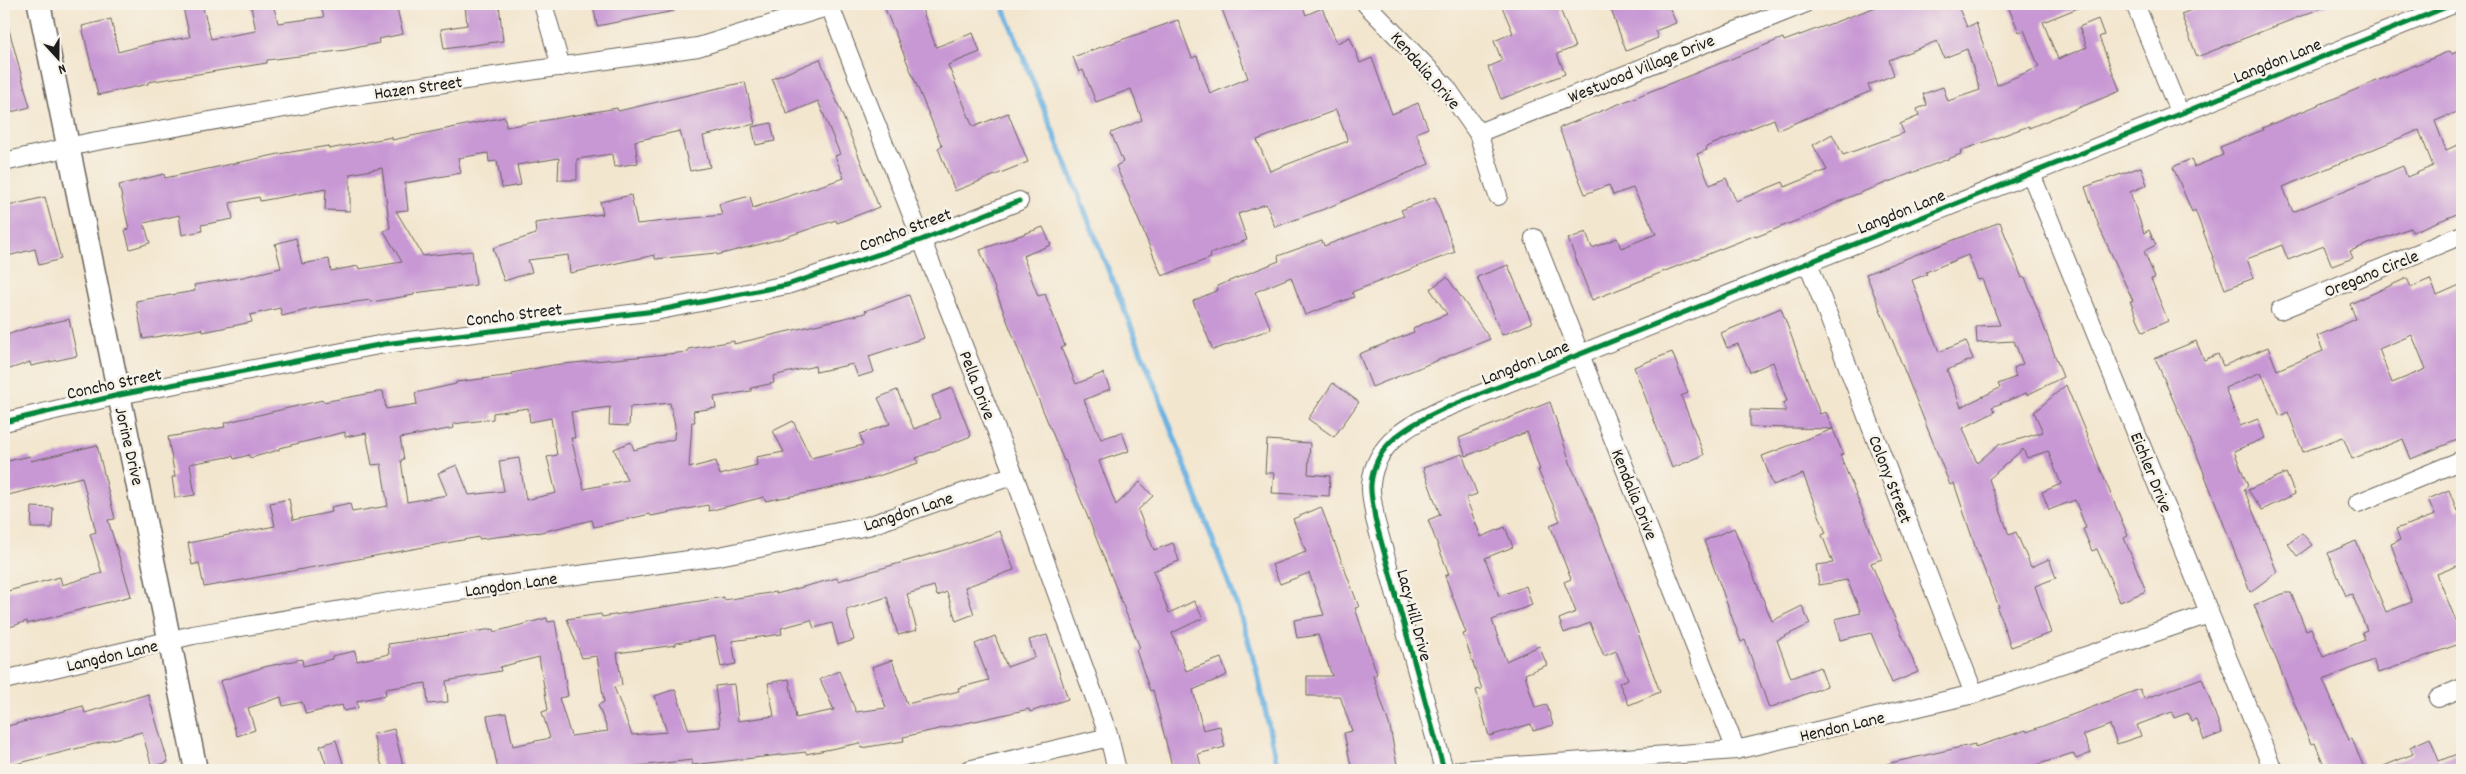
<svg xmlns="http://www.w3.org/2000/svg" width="2466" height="774" viewBox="0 0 2466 774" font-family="Dekko,sans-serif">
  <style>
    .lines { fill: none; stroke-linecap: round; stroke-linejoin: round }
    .stream { stroke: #6cb2e2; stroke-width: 5.5 }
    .building { fill: #c898d4; fill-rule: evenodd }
    .minor-casing { stroke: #67635b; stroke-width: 20 }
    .tertiary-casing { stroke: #67635b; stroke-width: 25 }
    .minor { stroke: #fff; stroke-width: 18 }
    .tertiary { stroke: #fff; stroke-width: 22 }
    .cycleway-casing { stroke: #f7f3e8; stroke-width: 8 }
    .cycleway { stroke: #00873e; stroke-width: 5 }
    .labels { text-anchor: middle; stroke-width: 5; stroke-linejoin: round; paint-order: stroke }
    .street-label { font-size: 18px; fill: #1c1c1c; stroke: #f7f3e8 }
  </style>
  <rect width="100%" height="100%" fill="#f7f3e8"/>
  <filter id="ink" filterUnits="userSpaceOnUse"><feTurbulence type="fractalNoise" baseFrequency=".02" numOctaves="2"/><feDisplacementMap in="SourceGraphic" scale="10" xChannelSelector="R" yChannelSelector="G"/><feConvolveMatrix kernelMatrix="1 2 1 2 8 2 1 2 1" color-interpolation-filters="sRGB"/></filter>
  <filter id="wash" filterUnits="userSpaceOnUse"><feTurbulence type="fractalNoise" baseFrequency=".0096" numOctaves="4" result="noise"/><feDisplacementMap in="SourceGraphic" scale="20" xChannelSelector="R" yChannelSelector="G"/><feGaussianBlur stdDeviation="1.12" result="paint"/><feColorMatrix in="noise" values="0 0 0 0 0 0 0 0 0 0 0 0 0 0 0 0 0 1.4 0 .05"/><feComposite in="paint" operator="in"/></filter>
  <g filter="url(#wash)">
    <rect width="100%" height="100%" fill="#f3e6cf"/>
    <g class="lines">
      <path class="stream" d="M1002,4L1158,394L1240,613L1256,667L1278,770"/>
    </g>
    <g id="blocks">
      <g class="building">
        <path d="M182,4H202L211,39L256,31L251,7L266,4H273L278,23L324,17L320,4H396L403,34L378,39L379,43L346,50L267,60V63L148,82V84L98,95L82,26L111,19L118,52L152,43L190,37Z"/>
        <path d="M478,4H499L503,41L444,49L441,29L467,25L465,5Z"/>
        <path d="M593,4H673L674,11L597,26Z"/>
        <path d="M883,4H920L936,47L973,33L980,52L948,65L973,127L1008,113L1028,162L955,191L938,148L942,146Z"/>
        <path d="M1220,4H1302L1306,15L1322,8L1337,43L1350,37L1360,63L1372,58L1392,114L1418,103L1428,128L1416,133L1429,164L1327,208L1275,227L1266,204L1238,214L1247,240L1210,254L1211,258L1162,276L1116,166L1123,162L1111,133L1142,120L1131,89L1096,102L1083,70L1079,72L1073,57L1178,20L1192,58L1197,56L1210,94L1248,78ZM1336,110L1348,141L1270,171L1257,140Z"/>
        <path d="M1501,4H1558L1575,47L1557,54L1565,74L1501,99L1488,67L1502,61L1494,41L1513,33Z"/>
        <path d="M1609,4H1668L1676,23L1655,31L1658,38L1626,51Z"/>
        <path d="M1884,4H1957L1967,27L1976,23L1997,85L2039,67L2024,30L2019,32L2007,4H2088L2043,22L2058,59L2087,47L2079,27L2098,19L2104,35L2099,37L2120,91L2029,128V126L1960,151L1961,154L1852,196L1798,220L1756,237V235L1592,300L1568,239L1586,232L1592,248L1617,238L1621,248L1656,234L1633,188L1613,195L1609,185L1585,194L1559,128L1783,38L1784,41ZM1937,41L1944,58L1967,49L1980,90L1948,101L1943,87L1923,94L1927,105L1917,109L1919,116L1900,124L1904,133L1843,155L1832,134L1813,145L1827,170L1785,187L1783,182L1736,201L1726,178L1710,185L1697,154L1707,150L1706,147L1774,119L1778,130L1871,91L1868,85L1894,75L1889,60Z"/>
        <path d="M2208,4H2329V5L2197,57L2181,14Z"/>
        <path d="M4,26H8L30,107L4,114Z"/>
        <path d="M2462,50V110L2435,121L2446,150L2462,143V212L2412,232L2410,228L2350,251L2353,258L2332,266L2324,246L2288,260L2282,245L2247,259L2254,278L2225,289L2195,210L2192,212L2173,167L2191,159L2194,167L2223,155L2220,147L2263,130L2262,128L2450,51L2452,54ZM2419,130L2433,166L2407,177L2403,166L2293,212L2283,187Z"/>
        <path d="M820,59L879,207L837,223L836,220L777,240L717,255L716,253L655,259V255L570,273L568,255L528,260L532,272L504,281L493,248L536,234L535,223L603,214L600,202L631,195L637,224L722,215L719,204L750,196L753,208L844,178L835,156L840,154L818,101L787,114L772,79Z"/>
        <path d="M745,82L755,124L703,136L710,167L690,171L680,131L635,141L638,163L614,167L612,154L577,159V180H558L559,158L517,165L521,185L502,188L497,161L489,162L488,153L458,158L461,173L405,183L408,210L396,211L423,256L472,251L476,285L414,293V295L371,302L370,300L315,308L282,316L280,308L250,315L252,322L203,332L202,329L143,339L136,301L195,291L194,285L243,277L281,268L275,244L296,238L302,264L329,259L331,271L358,266L359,269L402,262L384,231L390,228L382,168L350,174V211L325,210L326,189L260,201L259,197L230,203L233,219L201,225L202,231L182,235L179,215L144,223L150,243L130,249L125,230L129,229L119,185L164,174L165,178L279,154L328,146L329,149L392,137V140L505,117L506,127L617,108L618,111Z"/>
        <path d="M771,123L775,141L756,145L752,127Z"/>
        <path d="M2141,167L2147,185L2130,192L2144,233L2149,230L2156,245L2144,251L2155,278L2151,279L2168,321L2143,332L2130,301H2133L2100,229L2085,187Z"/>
        <path d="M45,197L61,259L39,265L35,249L4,257V207Z"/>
        <path d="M1435,197L1455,252L1352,292L1354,297L1305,315L1291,277L1255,292L1271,329L1213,350L1193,301L1218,290L1217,286L1279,261L1278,256L1322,240L1324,246L1404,216L1401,210Z"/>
        <path d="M2000,222L2022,278L2025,277L2063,377L2027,395L2026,393L1992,407L1995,412L1963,428L1977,463L2000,443L2001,445L2043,432L2034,412L2066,385L2128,536L2124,538L2146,591L2120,602L2097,549L2092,551L2083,529L2086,528L2075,500L2049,510L2042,492L2061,484L2048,451L2027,458L2023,449L1989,479L2009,535L2016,532L2031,567L2049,559L2056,578L2035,586L2051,633L2011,647L1997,608L1999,607L1976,549L1954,483L1950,485L1866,274ZM1968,255L1978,280L1982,279L2000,325L1976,326L1977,343L2014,341L2023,364L2013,368L2016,377L1998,384L2000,388L1961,407L1947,370L1973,359L1966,341L1939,352L1912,280L1927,274L1926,272Z"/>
        <path d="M1043,227L1051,245L1023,256L1038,296L1045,294L1065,346L1061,348L1076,384L1103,373L1110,389L1084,400L1101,439L1122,432L1129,451L1099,461L1116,505L1140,482L1153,496L1138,510L1154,550L1173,543L1179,561L1153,571L1169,613L1194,601L1203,618L1172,633L1186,671L1221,658L1227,675L1193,690L1203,730L1220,726L1225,747L1198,754L1202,770H1173L1153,690L1150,691L1136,650L1140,648L1065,460L1064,461L1025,367L980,250Z"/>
        <path d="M1508,265L1532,323L1502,335L1477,277Z"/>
        <path d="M1447,277L1490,339L1372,387L1359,354L1414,332L1413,328L1447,314L1430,289Z"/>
        <path d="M2407,278L2411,287L2430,279L2437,295L2462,284V438L2411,459L2403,439L2352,459L2343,437L2303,452L2288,412L2280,416L2261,372L2225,388L2240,426L2258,419L2265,438L2234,451L2248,486L2244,489L2277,572L2250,592L2197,455L2155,358L2196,341L2204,360L2218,354L2223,366L2268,347L2277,370L2323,351L2317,336L2356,319L2350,304ZM2412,335L2426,369L2392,383L2379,349Z"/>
        <path d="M909,295L924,338L869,356L874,372L858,377L853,364L816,372L815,366L773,376L774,383L751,388V391L714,397L716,408L693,411L695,422H692L689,468L716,461L720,475L757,465L756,457L784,452L773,431L793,421L811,458L863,445L860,434L890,424L878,398L897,390L914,429L940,418L932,396L952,388L971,436L916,458L918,463L875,477L818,491L765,501L764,497L709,511L708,505L651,516L650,514L594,527L592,520L537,533V532L479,539V537L204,587L199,563L192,565L188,543L275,526L270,503L289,499L293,520L332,512L331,507L350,503L352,512L388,506L381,464L372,465L366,433L345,437V432L279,448V450L250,458L249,455L234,459L233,456L190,464L195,495L175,498L172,477H175L168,437L225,427L224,423L323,400V402L383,391L386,409L417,404L415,393L456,384V382L513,375L512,373L553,365L688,352V349L734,341V344L866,313L865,311ZM670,403L675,426L674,439L634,450L631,442L614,449L627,480L584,489L571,438H575L571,412L610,407L609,425L629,426L630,407ZM528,408L530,422L551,418L557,455L547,457L556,493L526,500L519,458L499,461L504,491L469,495L457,465L438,473L447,495L407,502L401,460L404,459L400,438L454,428L453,424L493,419V413Z"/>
        <path d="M1781,308L1820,414L1826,412L1833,429L1750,427V410L1786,411L1783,403L1787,401L1773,362L1750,372L1738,344L1727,348L1721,333Z"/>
        <path d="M69,319L77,356L31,366L30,362L4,371V336L27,328Z"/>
        <path d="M1672,352L1688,393L1681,396L1704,455L1672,468L1634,367Z"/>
        <path d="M1333,383L1359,402L1334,437L1308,419Z"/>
        <path d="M1550,402L1572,468L1592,510L1660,692L1629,705L1619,683L1628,679L1616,651L1604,656L1590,623L1564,633L1559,619L1576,612L1564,582L1571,579L1550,525L1560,521L1538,470H1540L1527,432L1466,456L1459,438Z"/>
        <path d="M1833,429L1843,454L1840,455L1882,559L1871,563L1918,672L1892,683L1871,633L1840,640L1835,619L1861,613L1847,580L1819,585L1816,565L1833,563L1822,535L1826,533L1803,474L1773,485L1762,456Z"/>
        <path d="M1267,440L1310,443L1308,474L1330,476L1329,496L1272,493L1274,473H1265Z"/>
        <path d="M97,445L115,519L108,520L131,596L27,624V621L4,629V592L60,577L62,585L102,573L90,534L96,532L82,477L4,496V462L30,456L31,461Z"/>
        <path d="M1462,454L1477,494L1466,498L1481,537L1505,527L1513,547L1485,558L1499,596L1526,586L1532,605L1492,620L1506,661L1539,646L1547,665L1525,674L1535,708L1547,705L1553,725L1533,731L1531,724L1489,736L1476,690L1482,689L1463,634L1466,633L1445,576L1449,574L1428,520L1440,515L1423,468Z"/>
        <path d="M2286,473L2295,494L2262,510L2248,490Z"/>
        <path d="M2449,490L2457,511L2462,508V564L2437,574L2462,636V643L2378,673L2373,660L2323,680L2349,740L2352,739L2365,770H2326L2315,743L2311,744L2254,605L2285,593H2291L2306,630L2311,628L2323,657L2365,640L2362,632L2367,630L2352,594L2346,596L2328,553L2356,541L2386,612L2412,602L2391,544L2400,540L2396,529L2435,515L2428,499Z"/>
        <path d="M32,507L53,508L52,528H31Z"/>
        <path d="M1321,507L1359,607L1355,608L1377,674L1373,676L1390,727L1398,770H1352L1344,733L1352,731L1340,696H1307V676H1332L1318,635L1297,638L1294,620L1324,615L1309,573L1280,584L1272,565L1306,552L1293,519Z"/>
        <path d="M1734,528L1772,621L1802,606L1810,624L1777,640L1791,678L1820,667L1827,686L1769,708L1745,640L1741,642L1704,541Z"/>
        <path d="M1000,531L1014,570L965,587L974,614L956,621L947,592L937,596L934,586L907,594L917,630L898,635L887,597L846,610L854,640L838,645L832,623L814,628L811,620L781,628L782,634L732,641L736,664L721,667L715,636L676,643V645L617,653L622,685L614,687L632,735L667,732L655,696L675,689L689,730L720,727L715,686L734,684L738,721L774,716L768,683L789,679L796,718L834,710L820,679L839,671L856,712L886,708L872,667L892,660L907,704L959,691L958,688L989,680L975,644L995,636L1007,667L1035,657L1029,640L1047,635L1068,699L1030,712L1029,709L903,737L904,741L861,748L860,743L806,754V752L692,765V760L620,768V770H498L487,716L506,713L513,746L550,738L542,712L548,710L539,657L500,667L501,671L446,681L448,702L428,704L426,683L385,689L386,695L357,701L358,708L344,711L342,705L306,714L302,702L283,706L281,697L248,708L255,730L237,736L220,681L264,667L302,659L303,666L332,659V656L355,651L357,661L389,654L388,644L493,629L494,632L547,618L548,622L555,621L568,696L559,698L571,736L608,731L598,705L604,702L597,656L582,658L567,619L601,614L602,617L724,597V600L776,592V594L837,578L838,581L948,549Z"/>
        <path d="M2302,533L2312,545L2297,556L2288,544Z"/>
        <path d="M2202,678L2222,733L2204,740L2196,719L2191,721L2188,713L2174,718L2172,712L2137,725L2141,736L2117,744L2110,725L2083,735L2091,753L2076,759L2073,753L2021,770H1887L1886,764L1975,744V747L2026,730L2027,732L2140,689L2144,699Z"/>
        <path d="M148,694L168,762L152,767L142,732L4,767V727L83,706L85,713Z"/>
        <path d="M394,729L404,770H383L373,734Z"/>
        <path d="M2430,738L2439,761L2462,752V770H2374L2413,754L2410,747Z"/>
        <path d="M336,740L345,770H328L320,746Z"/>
      </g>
    </g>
  </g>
  <g filter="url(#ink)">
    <use href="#blocks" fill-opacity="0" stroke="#67635b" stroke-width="1"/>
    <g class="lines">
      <g class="minor-casing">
        <g id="minor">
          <path d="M543,4L561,67"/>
          <path d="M829,4L1014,475L1109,737L1117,770"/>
          <path d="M1366,4L1446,87L1478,133L1498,196"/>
          <path d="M2135,4L2180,114"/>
          <path d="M1478,133L1804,4"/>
          <path d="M4,162L91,142L353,96L698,47L830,6"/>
          <path d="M2031,174L2273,770"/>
          <path d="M1534,238L1736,750"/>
          <path d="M1808,263L1974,694"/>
          <path d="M2280,310L2462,235"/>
          <path d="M4,422L119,395L384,344L655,311L787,285L921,240L1019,201"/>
          <path d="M2358,503L2462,460"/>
          <path d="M4,680L193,635L437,594L719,556L868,526L1014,475"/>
          <path d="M2438,698L2462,688"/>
          <path d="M968,770L1109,737"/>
          <path d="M1444,770L1375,519C1374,508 1370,495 1371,484C1375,442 1410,425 1443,409L2454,4"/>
          <path d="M1460,770L1736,750L1974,694L2209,614"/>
        </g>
      </g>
      <g class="tertiary-casing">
        <path id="tertiary" d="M39,4L196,770"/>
      </g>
      <use href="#minor" class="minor"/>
      <use href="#tertiary" class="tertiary"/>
      <g class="cycleway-casing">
        <g id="cycleway">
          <path d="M4,422L119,395L384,344L655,311L787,285L921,240L1019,201"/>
          <path d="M1444,770L1375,519C1374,508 1370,495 1371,484C1375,442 1410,425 1443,409L2454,4"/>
        </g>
      </g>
      <use href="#cycleway" class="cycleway"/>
    </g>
  </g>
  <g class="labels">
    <g class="street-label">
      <text transform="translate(2277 60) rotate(-22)" y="6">Langdon Lane</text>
      <text transform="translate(1641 68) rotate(-22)" y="6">Westwood Village Drive</text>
      <text transform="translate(1426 70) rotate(49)" y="6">Kendalia Drive</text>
      <text transform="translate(418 87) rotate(-8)" y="6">Hazen Street</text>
      <text transform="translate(1901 211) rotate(-22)" y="6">Langdon Lane</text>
      <text transform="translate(905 229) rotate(-20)" y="6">Concho Street</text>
      <text transform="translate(2371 273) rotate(-22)" y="6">Oregano Circle</text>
      <text transform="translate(514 314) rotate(-7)" y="6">Concho Street</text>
      <text transform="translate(1525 362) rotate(-22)" y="6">Langdon Lane</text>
      <text transform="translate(114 383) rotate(-12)" y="6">Concho Street</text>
      <text transform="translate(978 385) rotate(69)" y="6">Pella Drive</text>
      <text transform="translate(130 446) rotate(77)" y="6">Jorine Drive</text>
      <text transform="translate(2152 472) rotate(68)" y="6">Eichler Drive</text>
      <text transform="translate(1891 479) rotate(69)" y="6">Colony Street</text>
      <text transform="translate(1635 494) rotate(68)" y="6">Kendalia Drive</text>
      <text transform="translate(908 511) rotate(-18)" y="6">Langdon Lane</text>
      <text transform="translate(511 584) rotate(-8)" y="6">Langdon Lane</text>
      <text transform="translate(1415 615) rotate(75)" y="6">Lacy Hill Drive</text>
      <text transform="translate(112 655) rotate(-13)" y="6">Langdon Lane</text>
      <text transform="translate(1842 726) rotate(-13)" y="6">Hendon Lane</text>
    </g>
  </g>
  <rect width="2466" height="774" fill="none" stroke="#f7f3e8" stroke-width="20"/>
  <g transform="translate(58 58) rotate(159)" stroke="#f7f3e8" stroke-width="4" paint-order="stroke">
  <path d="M0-4L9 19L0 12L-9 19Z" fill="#1c1c1c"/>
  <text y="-8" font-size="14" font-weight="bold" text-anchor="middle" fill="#1c1c1c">N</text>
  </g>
</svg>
